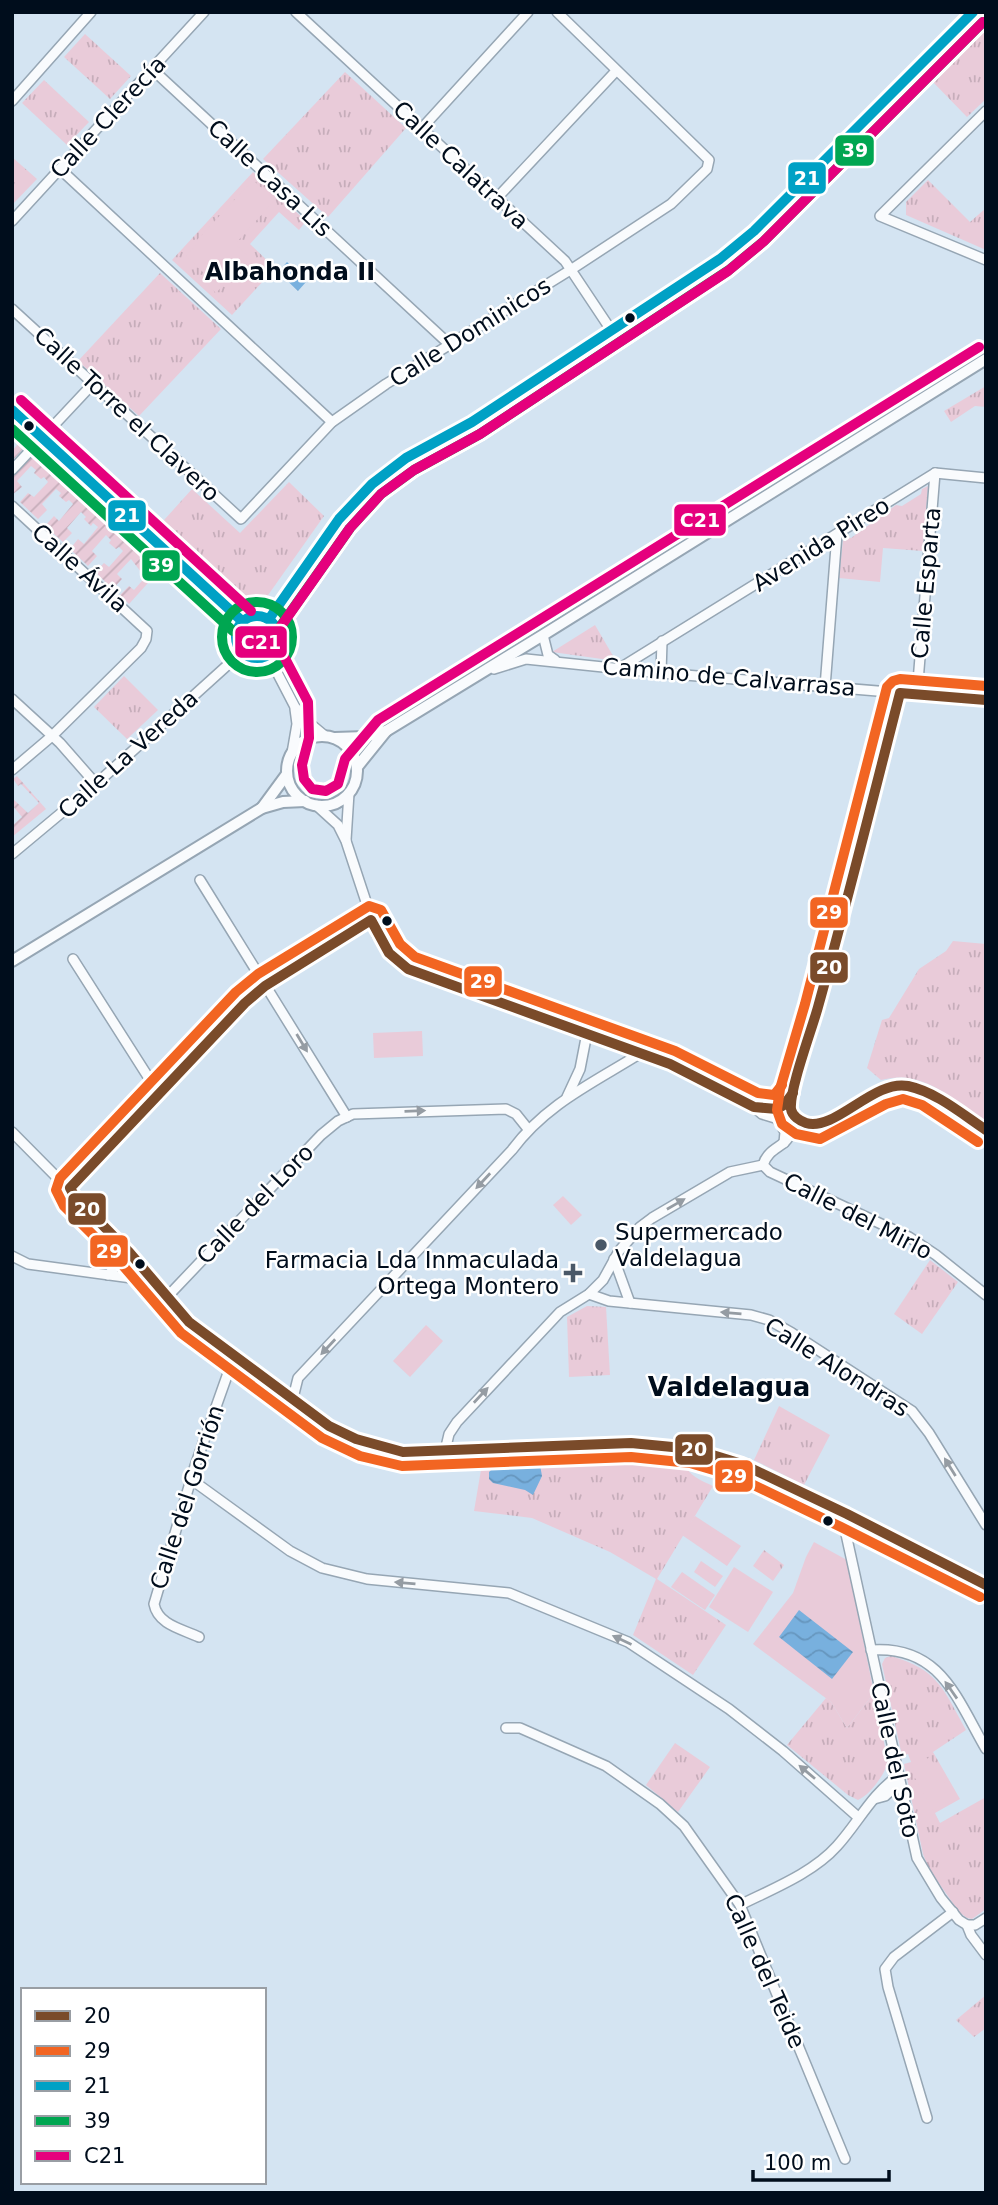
<svg xmlns="http://www.w3.org/2000/svg" width="998" height="2205" viewBox="0 0 998 2205" font-family="'DejaVu Sans',sans-serif">
  <style>
    .grass { fill: url(#grass-tufts) }
    .garden { fill: url(#garden-furrows) }
    .pitch { fill: #e9cbd9 }
    .water { fill: url(#water-waves) }
    .lines { fill: none; stroke-linecap: round; stroke-linejoin: round }
    .minor-casing { stroke: #96a6b4; stroke-width: 12 }
    .major-casing { stroke: #96a6b4; stroke-width: 14 }
    .minor { stroke: #f9fbfd; stroke-width: 9 }
    .major { stroke: #f9fbfd; stroke-width: 10 }
    .bus-1-casing { stroke: #fff; stroke-width: 16 }
    .bus-2-casing { stroke: #fff; stroke-width: 16 }
    .bus-3-casing { stroke: #fff; stroke-width: 16 }
    .bus-4-casing { stroke: #fff; stroke-width: 16 }
    .bus-5-casing { stroke: #fff; stroke-width: 16 }
    .bus-1 { stroke: #7a4b2a; stroke-width: 10 }
    .bus-2 { stroke: #f26522; stroke-width: 10 }
    .bus-3 { stroke: #00a1c5; stroke-width: 10 }
    .bus-4 { stroke: #00a651; stroke-width: 10 }
    .bus-5 { stroke: #e5007d; stroke-width: 10 }
    .oneway { fill: #959ca3 }
    .bus-dot { fill: #000d1c; stroke: #fff; stroke-width: 2.5 }
    .poi-dot { fill: #4a5867; stroke: #fff; stroke-width: 2.5 }
    .labels { text-anchor: middle; stroke-width: 5; stroke-linejoin: round; paint-order: stroke }
    .street-label { font-size: 23px; fill: #000d1c; stroke: #fff }
    .poi-label { font-size: 23px; fill: #000d1c; stroke: #fff; text-anchor: start }
    .neighbourhood-label { font-size: 24px; font-weight: bold; fill: #000d1c; stroke: #fff }
    .quarter-label { font-size: 26px; font-weight: bold; fill: #000d1c; stroke: #fff }
    .line-badge { stroke: #fff; stroke-width: 2.5 }
    .badge-label { font-size: 19px; text-anchor: middle; font-weight: bold; fill: #fff }
  </style>
  <defs>
    <pattern id="grass-tufts" width="24" height="20" patternUnits="userSpaceOnUse" patternTransform="scale(1.75)"><rect width="24" height="20" fill="#e9cbd9"/><path d="M3 7l-1-3M5 7V3M7 7l1-3M15 17l-1-3M17 17v-4M19 17l1-3" fill="none" stroke="#c6adba"/></pattern>
    <pattern id="garden-furrows" width="10" height="10" patternUnits="userSpaceOnUse" patternTransform="scale(1.75)"><rect width="10" height="10" fill="#e9cbd9"/><path d="M-1 1l2-2M0 10L10 0M9 11l2-2" fill="none" stroke="#c6adba"/></pattern>
    <pattern id="water-waves" width="16" height="10" patternUnits="userSpaceOnUse" patternTransform="scale(1.75)"><rect width="16" height="10" fill="#78b0de"/><path d="M0 5q4-4 8 0t8 0" fill="none" stroke="#6696be"/></pattern>
  </defs>
  <rect width="100%" height="100%" fill="#d4e4f2"/>
  <g class="grass">
    <path d="M986,22V99L967,117L929,78Z"/>
    <path d="M85,34L131,76L110,99L64,57Z"/>
    <path d="M345,72L406,128L328,217L263,159Z"/>
    <path d="M44,80L89,122L67,145L22,103Z"/>
    <path d="M12,157L37,179L12,205Z"/>
    <path d="M253,172L306,221L299,230L279,212L250,244L275,268L232,315L172,260Z"/>
    <path d="M928,180L970,222L986,208V250L906,215V202Z"/>
    <path d="M160,273L221,329L139,416L78,361Z"/>
    <path d="M986,386V407L975,406L951,422L944,411Z"/>
    <path d="M289,482L324,516L266,598L240,606L156,529L192,489L240,533Z"/>
    <path d="M928,486L923,551L883,548L880,582L839,578L843,540L847,537L851,538L896,505L902,506L921,494L922,489Z"/>
    <path d="M595,625L616,661L552,652Z"/>
    <path d="M124,676L158,710L127,739L94,707Z"/>
    <path d="M953,941L986,944V1121C952,1100 923,1068 881,1080L867,1068L882,1020L889,1018L919,969L946,951Z"/>
    <path d="M930,1260L958,1282L922,1334L894,1314Z"/>
    <path d="M587,1306L606,1307L610,1375L569,1377L567,1317Z"/>
    <path d="M779,1406L830,1435L804,1485L754,1460Z"/>
    <path d="M633,1451L677,1453C691,1473 686,1474 713,1486L657,1579L726,1625L693,1675L633,1635L656,1579L610,1552L532,1518L474,1511L483,1458Z"/>
    <path d="M764,1550L784,1565L773,1581L753,1566Z"/>
    <path d="M891,1656C939,1670 943,1689 966,1730L933,1752L960,1799L935,1813L940,1823L986,1797V1909L972,1919L967,1918L959,1912L929,1869L923,1854L904,1764L911,1762L908,1754L902,1756L882,1664L885,1658Z"/>
    <path d="M874,1693L888,1762C885,1774 870,1795 858,1800L848,1795L787,1745L826,1698L831,1702L847,1728Z"/>
    <path d="M675,1743L710,1767L678,1812L646,1785Z"/>
    <path d="M986,1995V2028L974,2037L956,2020Z"/>
  </g>
  <g class="garden">
    <path d="M12,421L32,439L12,461V451L18,444L12,438Z"/>
    <path d="M41,447L166,563L129,604L120,595L129,586L134,590L148,574L144,570L141,572L131,559L117,574L122,579L113,589L95,572L104,563L109,567L123,551L119,547L116,549L109,543L111,540L106,535L92,551L97,556L88,566L70,549L78,539L84,544L98,527L93,523L91,526L84,519L86,517L81,512L67,528L72,533L63,542L45,526L54,516L59,521L73,504L69,500L66,502L59,496L61,493L56,489L42,504L47,510L38,519L20,502L28,493L34,497L48,482L44,477L41,479L34,473L36,470L31,466L17,481L22,487L12,495V478Z"/>
    <path d="M17,776L46,809L12,837V826L22,817L12,805V798L28,813L39,803L21,784L18,786L13,779Z"/>
  </g>
  <g class="pitch">
    <path d="M253,180L275,200L235,244L249,257L216,293L202,280L206,275L186,256L197,244L196,241Z"/>
    <path d="M422,1031L423,1056L374,1058L373,1033Z"/>
    <path d="M563,1196L582,1215L571,1225L553,1205Z"/>
    <path d="M426,1325L443,1341L410,1377L393,1361Z"/>
    <path d="M695,1516L741,1546L727,1566L682,1535Z"/>
    <path d="M814,1542L847,1560L874,1693L847,1728L831,1702L753,1644L793,1593L806,1557Z"/>
    <path d="M701,1561L723,1576L715,1587L694,1572Z"/>
    <path d="M734,1567L773,1592L748,1632L709,1607Z"/>
    <path d="M682,1572L715,1595L705,1610L671,1587Z"/>
    <path d="M930,1757L953,1798L933,1810L910,1769Z"/>
  </g>
  <g class="water">
    <path d="M287,262L302,276L309,268L314,273L298,291L278,272Z"/>
    <path d="M529,1461L540,1465L542,1476L533,1495L525,1490L493,1483L489,1479V1472L498,1463Z"/>
    <path d="M799,1610L853,1652L832,1679L779,1637Z"/>
  </g>
  <g class="lines">
    <g class="minor-casing">
      <g id="minor">
        <path d="M296,12L565,261L611,330"/>
        <path d="M152,69L449,344"/>
        <path d="M12,101L91,12"/>
        <path d="M986,111L880,216L986,260"/>
        <path d="M422,128L528,12"/>
        <path d="M60,169L332,422"/>
        <path d="M496,199L616,71"/>
        <path d="M12,221L204,12"/>
        <path d="M12,309L241,519L332,422L386,384L572,269L671,204L707,169L709,160L557,12"/>
        <path d="M12,410L242,621"/>
        <path d="M12,470L87,390"/>
        <path d="M12,506L147,631L146,639L141,648L52,736L12,770"/>
        <circle cx="257" cy="637" r="21"/>
        <path d="M269,619L339,519L372,484L406,458L472,422L720,259L754,231L973,12"/>
        <path d="M543,635L548,655L555,660"/>
        <path d="M268,655L295,707L307,721L325,736"/>
        <path d="M620,668L935,473L986,478"/>
        <path d="M494,669L526,659L661,673L986,700"/>
        <path d="M661,673L662,641"/>
        <path d="M825,687L837,534"/>
        <path d="M917,694L935,473"/>
        <path d="M12,699L60,743L96,784"/>
        <path d="M292,753L297,724L295,709"/>
        <path d="M316,805L338,825L346,841L377,935L389,953L408,969L670,1064L754,1107L762,1114L775,1118"/>
        <path d="M346,840L349,793"/>
        <path d="M12,854L96,784L242,652"/>
        <path d="M200,880L347,1117"/>
        <path d="M73,959L159,1094"/>
        <path d="M567,1097L580,1069L587,1033"/>
        <path d="M754,1107C772,1110 781,1108 792,1094"/>
        <path d="M793,1115L791,1108L793,1093L818,1008L900,693"/>
        <path d="M793,1115C799,1119 804,1125 812,1125C836,1127 872,1084 906,1085C931,1087 964,1116 986,1130"/>
        <path d="M779,1122L785,1132L784,1143"/>
        <path d="M12,1132L111,1232L189,1322L329,1426C353,1439 375,1448 403,1452L631,1443L693,1449L742,1464L847,1514L986,1585"/>
        <path d="M763,1165L770,1172L909,1237L936,1255L986,1295"/>
        <path d="M763,1165C770,1142 794,1150 791,1120"/>
        <path d="M70,1188L245,1003L265,986L371,920"/>
        <path d="M12,1256L28,1264L139,1279L153,1278"/>
        <path d="M614,1259L630,1303"/>
        <path d="M108,1275L129,1252"/>
        <path d="M589,1294L609,1301L751,1315L769,1320L792,1333L912,1411L929,1433L986,1525"/>
        <path d="M168,1296L321,1135L338,1121L353,1114L506,1109L516,1114L528,1129"/>
        <path d="M228,1373L250,1367"/>
        <path d="M293,1398L298,1378L512,1150C546,1104 593,1083 641,1053"/>
        <path d="M445,1451L449,1434L457,1422L560,1312L589,1294L603,1280L619,1251L640,1227L652,1218L730,1172L763,1165"/>
        <path d="M192,1480L290,1551L322,1568L367,1579L509,1593L628,1642L729,1709L783,1751L858,1817"/>
        <path d="M847,1514L844,1525L917,1858L941,1898L959,1920L967,1925L971,1935L986,1955"/>
        <path d="M199,1637C182,1629 158,1625 154,1604L195,1466L228,1373L227,1350"/>
        <path d="M871,1650C940,1645 956,1697 986,1749"/>
        <path d="M506,1728H520L606,1766L660,1804L684,1826L740,1905L845,2159"/>
        <path d="M874,1799L885,1796L899,1783"/>
        <path d="M740,1905C772,1889 813,1873 837,1846C858,1823 871,1795 898,1776"/>
        <path d="M967,1925H975L986,1918"/>
        <path d="M927,2118L888,1987L885,1969L894,1957L953,1912"/>
      </g>
    </g>
    <g class="major-casing">
      <g id="major">
        <circle cx="322" cy="771" r="35"/>
        <path d="M335,738L365,737L386,731L543,635L986,359"/>
        <path d="M357,767L386,731"/>
        <path d="M262,808L287,774"/>
        <path d="M12,961L262,808L283,802L305,801"/>
      </g>
    </g>
    <use href="#minor" class="minor"/>
    <use href="#major" class="major"/>
    <g class="bus-1-casing">
      <g id="bus-1">
        <path d="M986,700L900,693C873,798 847,903 818,1007C812,1029 789,1090 791,1109C792,1116 800,1121 806,1123C835,1132 874,1079 908,1086C936,1092 962,1114 986,1130"/>
        <path d="M793,1093L784,1105L777,1109L754,1107L670,1064L408,969L389,953L371,920L265,986L245,1003L70,1188L75,1197L129,1252L189,1322L329,1426L356,1439L403,1452L631,1443L693,1449L742,1464L847,1514L986,1585"/>
      </g>
    </g>
    <g class="bus-2-casing">
      <g id="bus-2">
        <path d="M782,1085L774,1095L758,1093L675,1051L415,957L400,944L381,910L369,906L258,974L236,992L60,1178L56,1190L64,1206L119,1261L181,1333L322,1438L360,1456L402,1466L631,1457L690,1463L737,1477L841,1527L980,1597"/>
        <path d="M978,1142L922,1105L903,1099L886,1104L820,1139L796,1134L782,1124L777,1110L780,1089L805,1004L887,687L893,681L900,679L986,686"/>
      </g>
    </g>
    <g class="bus-3-casing">
      <g id="bus-3">
        <path d="M12,410L242,621"/>
        <circle cx="257" cy="637" r="21"/>
        <path d="M269,619L339,519L372,484L406,458L472,422L720,259L754,231L973,12"/>
      </g>
    </g>
    <g class="bus-4-casing">
      <g id="bus-4">
        <path d="M12,429L233,631"/>
        <circle cx="257" cy="637" r="35"/>
        <path d="M280,627L350,528L381,494L414,470L480,434L729,270L764,241L983,22"/>
      </g>
    </g>
    <g class="bus-5-casing">
      <g id="bus-5">
        <path d="M979,347L378,720L345,759L338,784L326,791L312,789L304,779L302,765L309,738L308,702L278,645L269,641L253,643L251,637L253,632L270,633L279,629L350,528L381,494L414,470L480,434L728,271L763,242L983,22"/>
        <path d="M21,400L251,611"/>
      </g>
    </g>
    <use href="#bus-1" class="bus-1"/>
    <use href="#bus-2" class="bus-2"/>
    <use href="#bus-3" class="bus-3"/>
    <use href="#bus-4" class="bus-4"/>
    <use href="#bus-5" class="bus-5"/>
  </g>
  <defs><path id="oneway-solid" d="M-6-.8H1V-3.2L6.5 0L1 3.2V.8H-6Z" transform="scale(1.75)"/></defs>
  <g class="oneway">
    <use href="#oneway-solid" transform="translate(302 1043) rotate(59)"/>
    <use href="#oneway-solid" transform="translate(415 1111) rotate(-2)"/>
    <use href="#oneway-solid" transform="translate(483 1181) rotate(133)"/>
    <use href="#oneway-solid" transform="translate(676 1204) rotate(-30)"/>
    <use href="#oneway-solid" transform="translate(731 1313) rotate(-175)"/>
    <use href="#oneway-solid" transform="translate(328 1347) rotate(133)"/>
    <use href="#oneway-solid" transform="translate(481 1395) rotate(-47)"/>
    <use href="#oneway-solid" transform="translate(950 1467) rotate(-122)"/>
    <use href="#oneway-solid" transform="translate(405 1583) rotate(-175)"/>
    <use href="#oneway-solid" transform="translate(622 1640) rotate(-155)"/>
    <use href="#oneway-solid" transform="translate(951 1690) rotate(-125)"/>
    <use href="#oneway-solid" transform="translate(807 1772) rotate(-140)"/>
  </g>
  <g class="bus-dot">
    <circle cx="630" cy="318" r="6"/>
    <circle cx="29" cy="426" r="6"/>
    <circle cx="387" cy="921" r="6"/>
    <circle cx="140" cy="1264" r="6"/>
    <circle cx="828" cy="1521" r="6"/>
  </g>
  <g class="poi-dot">
    <circle cx="601" cy="1245" r="7"/>
    <path d="M569.5 1262.5h7v7h7v7h-7v7h-7v-7h-7v-7h7z"/>
  </g>
  <g class="labels">
    <g class="street-label">
      <text transform="translate(108 117) rotate(-47)" y="8">Calle Clerecía</text>
      <text transform="translate(461 165) rotate(43)" y="8">Calle Calatrava</text>
      <text transform="translate(270 178) rotate(43)" y="8">Calle Casa Lis</text>
      <text transform="translate(470 332) rotate(-32)" y="8">Calle Dominicos</text>
      <text transform="translate(127 414) rotate(43)" y="8">Calle Torre el Clavero</text>
      <text transform="translate(821 544) rotate(-32)" y="8">Avenida Pireo</text>
      <text transform="translate(80 568) rotate(42)" y="8">Calle Ávila</text>
      <text transform="translate(926 583) rotate(-85)" y="8">Calle Esparta</text>
      <text transform="translate(729 677) rotate(5)" y="8">Camino de Calvarrasa</text>
      <text transform="translate(128 754) rotate(-42)" y="8">Calle La Vereda</text>
      <text transform="translate(255 1204) rotate(-46)" y="8">Calle del Loro</text>
      <text transform="translate(858 1216) rotate(27)" y="8">Calle del Mirlo</text>
      <text transform="translate(837 1367) rotate(32)" y="8">Calle Alondras</text>
      <text transform="translate(187 1497) rotate(-72)" y="8">Calle del Gorrión</text>
      <text transform="translate(895 1760) rotate(78)" y="8">Calle del Soto</text>
      <text transform="translate(765 1971) rotate(66)" y="8">Calle del Teide</text>
    </g>
    <g class="poi-label">
      <text x="615" y="1240">Supermercado<tspan x="615" dy="26">Valdelagua</tspan></text>
      <text x="559" y="1268" text-anchor="end">Farmacia Lda Inmaculada<tspan x="559" dy="26">Ortega Montero</tspan></text>
    </g>
    <g class="neighbourhood-label">
      <text x="290" y="280">Albahonda II</text>
    </g>
    <g class="quarter-label">
      <text x="729" y="1396">Valdelagua</text>
    </g>
  </g>
  <g class="line-badge">
    <rect x="834" y="134" width="41" height="33" rx="7" fill="#00a651"/>
    <rect x="787" y="161" width="40" height="34" rx="7" fill="#00a1c5"/>
    <rect x="107" y="499" width="40" height="33" rx="7" fill="#00a1c5"/>
    <rect x="673" y="503" width="54" height="34" rx="7" fill="#e5007d"/>
    <rect x="141" y="549" width="40" height="33" rx="7" fill="#00a651"/>
    <rect x="234" y="625" width="54" height="34" rx="7" fill="#e5007d"/>
    <rect x="809" y="896" width="40" height="33" rx="7" fill="#f26522"/>
    <rect x="809" y="951" width="40" height="33" rx="7" fill="#7a4b2a"/>
    <rect x="463" y="965" width="40" height="33" rx="7" fill="#f26522"/>
    <rect x="67" y="1192" width="40" height="34" rx="7" fill="#7a4b2a"/>
    <rect x="89" y="1234" width="40" height="34" rx="7" fill="#f26522"/>
    <rect x="674" y="1433" width="40" height="33" rx="7" fill="#7a4b2a"/>
    <rect x="714" y="1459" width="40" height="34" rx="7" fill="#f26522"/>
  </g>
  <g class="badge-label">
    <text x="855" y="157">39</text>
    <text x="807" y="185">21</text>
    <text x="127" y="522">21</text>
    <text x="700" y="527">C21</text>
    <text x="161" y="572">39</text>
    <text x="261" y="649">C21</text>
    <text x="829" y="919">29</text>
    <text x="829" y="974">20</text>
    <text x="483" y="988">29</text>
    <text x="87" y="1216">20</text>
    <text x="109" y="1258">29</text>
    <text x="694" y="1456">20</text>
    <text x="734" y="1483">29</text>
  </g>
  <rect width="998" height="2205" fill="none" stroke="#000d1c" stroke-width="28"/>
  <rect x="21" y="1988" width="245" height="196" fill="#ffffff" stroke="#999ea4" stroke-width="2"/>
  <rect x="35" y="2011" width="35" height="10" fill="#7a4b2a" stroke="#999ea4" stroke-width="2"/>
  <text x="84" y="2023" font-size="21" fill="#000d1c">20</text>
  <rect x="35" y="2046" width="35" height="10" fill="#f26522" stroke="#999ea4" stroke-width="2"/>
  <text x="84" y="2058" font-size="21" fill="#000d1c">29</text>
  <rect x="35" y="2081" width="35" height="10" fill="#00a1c5" stroke="#999ea4" stroke-width="2"/>
  <text x="84" y="2093" font-size="21" fill="#000d1c">21</text>
  <rect x="35" y="2116" width="35" height="10" fill="#00a651" stroke="#999ea4" stroke-width="2"/>
  <text x="84" y="2128" font-size="21" fill="#000d1c">39</text>
  <rect x="35" y="2151" width="35" height="10" fill="#e5007d" stroke="#999ea4" stroke-width="2"/>
  <text x="84" y="2163" font-size="21" fill="#000d1c">C21</text>
  <path d="M753 2170v10h136v-10" fill="none" stroke="#000d1c" stroke-width="3.5"/>
  <text x="764" y="2170" font-size="21" fill="#000d1c" stroke="#ffffff" stroke-width="5" paint-order="stroke">100 m</text>
</svg>
